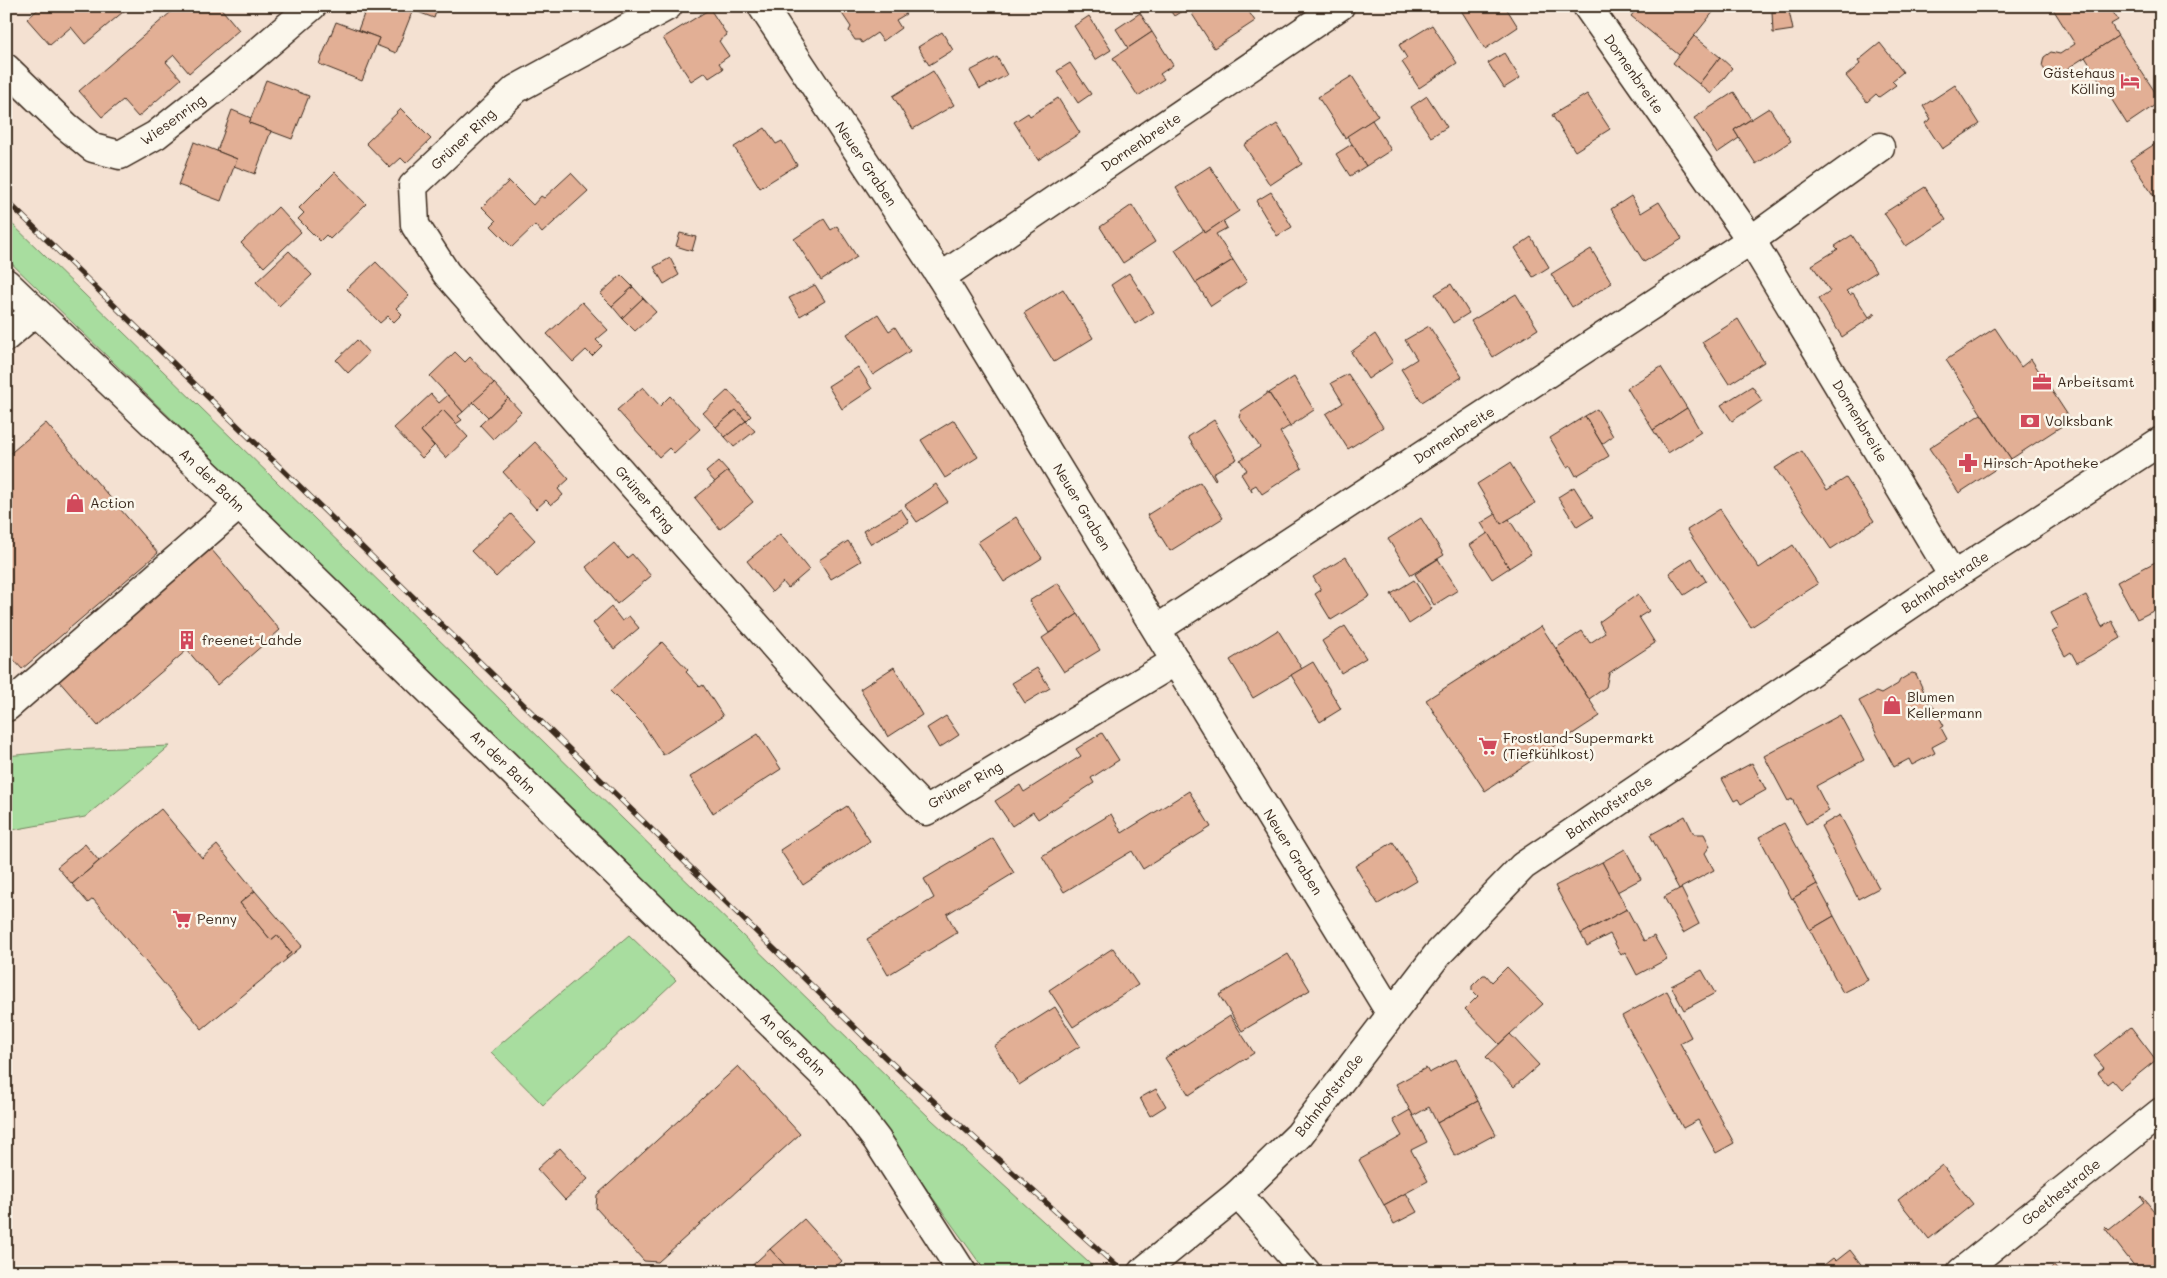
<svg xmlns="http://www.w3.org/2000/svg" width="2167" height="1278" viewBox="0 0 2167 1278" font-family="Mali,sans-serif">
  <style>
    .green { fill: #a8dd9f; stroke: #72845e }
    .building { fill: #e2af95; stroke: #3b2a1e }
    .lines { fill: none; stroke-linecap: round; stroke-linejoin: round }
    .minor-casing { stroke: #3b2a1e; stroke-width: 31 }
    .minor { stroke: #fbf7ec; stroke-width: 28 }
    .rail-casing { stroke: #3b2a1e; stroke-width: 5.5 }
    .rail { stroke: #fbf7ec; stroke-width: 4; stroke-dasharray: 11; stroke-linecap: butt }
    .labels { text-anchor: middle; stroke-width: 5; stroke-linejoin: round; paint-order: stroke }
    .poi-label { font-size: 14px; fill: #3b2a1e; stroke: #fbf7ec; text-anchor: start }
    .street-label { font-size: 14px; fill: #3b2a1e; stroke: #fbf7ec }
  </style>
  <rect width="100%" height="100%" fill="#f4e1d2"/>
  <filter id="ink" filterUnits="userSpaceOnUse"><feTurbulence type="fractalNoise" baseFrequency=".02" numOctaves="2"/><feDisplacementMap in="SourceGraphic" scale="10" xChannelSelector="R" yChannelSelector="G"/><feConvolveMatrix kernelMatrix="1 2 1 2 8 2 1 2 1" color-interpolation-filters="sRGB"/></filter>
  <g filter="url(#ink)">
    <g class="green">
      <path d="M6,218L932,1120L1099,1272H986L861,1098L609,844L6,258Z"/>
      <path d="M170,746L85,817L6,831V756L69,750Z"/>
      <path d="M629,935L676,980L543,1105L491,1052Z"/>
    </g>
    <g class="building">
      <path d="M42,6H130L85,44L71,27L50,45L27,19Z"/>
      <path d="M178,6H219L239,30L189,73L174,55L166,62L181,79L138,117L123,100L102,117L79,91Z"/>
      <path d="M367,6H402L413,10L396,53L376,45L379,38L358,30Z"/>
      <path d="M402,6H438L434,18Z"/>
      <path d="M843,6H901L906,14L896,20L901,28L883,41L877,33L862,43L860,40H855L849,31L851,27L839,9Z"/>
      <path d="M901,6H913L905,12Z"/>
      <path d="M1167,6H1190L1174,16Z"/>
      <path d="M1204,6H1245L1255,21L1214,48L1192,14Z"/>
      <path d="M1461,6H1505L1518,27L1485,49L1459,7Z"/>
      <path d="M1639,6H1682L1686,9L1688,6H1718L1679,55L1631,16Z"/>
      <path d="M2057,6H2109L2118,20L2111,24L2118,36L2051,79L2042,66L2044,57L2051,52L2060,54L2075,44L2053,9Z"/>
      <path d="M710,9L727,35L719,41L729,56L719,63L723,69L709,78L705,72L691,81L663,38Z"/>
      <path d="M1789,11L1793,30L1773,33L1772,12Z"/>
      <path d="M1140,13L1152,32L1128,48L1116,29Z"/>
      <path d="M1089,16L1111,50L1095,60L1074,26Z"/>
      <path d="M336,22L379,38L362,81L319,64Z"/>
      <path d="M1432,25L1457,63L1419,88L1402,62L1407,58L1399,45Z"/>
      <path d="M942,32L953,50L929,65L918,47Z"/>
      <path d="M1152,32L1173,65L1160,74L1164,79L1138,96L1113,58Z"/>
      <path d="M1694,36L1720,57L1699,84L1673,63Z"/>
      <path d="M2118,36L2161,101L2127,124L2085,57Z"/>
      <path d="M1880,43L1903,72L1892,81L1896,85L1879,97L1876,94L1867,102L1846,76L1860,64L1858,61Z"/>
      <path d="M1504,53L1520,78L1504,88L1488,63Z"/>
      <path d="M997,57L1007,75L980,89L970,71Z"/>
      <path d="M1720,57L1732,68L1711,94L1699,84Z"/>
      <path d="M1070,63L1091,94L1078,103L1057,71Z"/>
      <path d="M933,71L954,105L913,129L893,96Z"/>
      <path d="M1352,76L1378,116L1345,138L1318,97Z"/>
      <path d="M266,80L309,96L292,139L249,123Z"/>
      <path d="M1955,85L1980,124L1942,149L1925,123L1931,119L1923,106Z"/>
      <path d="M1734,92L1751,119L1734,130L1739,138L1717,153L1694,118Z"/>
      <path d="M1587,94L1610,129L1575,151L1552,115Z"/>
      <path d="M1427,96L1447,127L1431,137L1411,107Z"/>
      <path d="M1058,98L1080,133L1038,160L1014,122L1028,113L1030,116Z"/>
      <path d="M1769,108L1791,141L1756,164L1734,130Z"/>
      <path d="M401,109L431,139L406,163L401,158L390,168L366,143Z"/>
      <path d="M232,110L251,118L249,123L271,131L255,174L234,166L237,159L217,151Z"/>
      <path d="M1372,120L1391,150L1366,166L1347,136Z"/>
      <path d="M1277,124L1302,164L1270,185L1244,145Z"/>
      <path d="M765,128L776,144L782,141L797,165L760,188L734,147Z"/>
      <path d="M2161,140V207L2130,160Z"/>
      <path d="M194,142L237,159L221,201L178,185Z"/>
      <path d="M1352,144L1366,166L1350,176L1336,154Z"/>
      <path d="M1210,166L1239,211L1205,233L1176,188Z"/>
      <path d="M335,172L366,204L330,239L326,235L320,241L298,219L304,213L299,208Z"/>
      <path d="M571,173L588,191L542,233L535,225L512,247L491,226L496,221L482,207L509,181L533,205L541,196L544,198Z"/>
      <path d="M1925,187L1946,220L1906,246L1884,213Z"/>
      <path d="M1271,192L1292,227L1277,236L1256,201Z"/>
      <path d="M1631,196L1641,213L1659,202L1682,239L1644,262L1611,209Z"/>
      <path d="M1132,205L1155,242L1123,263L1100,227Z"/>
      <path d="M278,207L301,232L264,267L241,243Z"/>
      <path d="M824,219L831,230L837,226L857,257L821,280L794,239Z"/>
      <path d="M1223,221L1227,228L1216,234L1233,260L1196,283L1175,250L1204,230L1205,233Z"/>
      <path d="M680,233L696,237L692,251L676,246Z"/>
      <path d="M1852,235L1876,272L1846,291L1850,295L1853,293L1869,317L1875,313L1876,314L1842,337L1818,299L1830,291L1812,265L1838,249L1835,246Z"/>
      <path d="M1531,237L1549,267L1533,277L1515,248Z"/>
      <path d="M1591,249L1612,283L1572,307L1551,274Z"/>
      <path d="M289,251L312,275L279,306L256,282Z"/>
      <path d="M670,258L679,275L664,284L654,267Z"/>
      <path d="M1233,260L1247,282L1211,306L1196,283Z"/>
      <path d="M376,262L409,296L396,308L402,314L394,322L388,316L380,323L347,289Z"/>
      <path d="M1129,273L1154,312L1135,324L1111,285Z"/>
      <path d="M621,275L633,287L612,306L600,294Z"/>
      <path d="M1451,284L1469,313L1453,323L1435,294Z"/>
      <path d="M815,285L825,301L800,316L789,298Z"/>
      <path d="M633,287L643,298L622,318L612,306Z"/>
      <path d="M1063,289L1093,338L1054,362L1024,313Z"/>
      <path d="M1516,294L1538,329L1493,357L1471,321Z"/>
      <path d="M643,298L656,312L635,331L622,318Z"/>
      <path d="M582,302L608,330L596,340L602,346L592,356L586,350L573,362L547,334Z"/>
      <path d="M878,314L889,331L895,327L910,351L873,375L847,334Z"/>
      <path d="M1738,319L1764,362L1729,384L1702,342Z"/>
      <path d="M1429,326L1462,377L1422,402L1401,369L1417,359L1405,340Z"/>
      <path d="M1995,328L2021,367L2031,359L2071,420L2011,459L1946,360Z"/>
      <path d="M1375,334L1393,362L1368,379L1351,352Z"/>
      <path d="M357,340L369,353L348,373L336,360Z"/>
      <path d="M455,352L465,362L470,357L494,383L463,412L430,376Z"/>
      <path d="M858,367L872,389L842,409L828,386Z"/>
      <path d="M1661,367L1687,408L1653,430L1627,388Z"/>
      <path d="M1348,374L1383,427L1348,449L1326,414L1343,403L1331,383Z"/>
      <path d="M1294,377L1314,410L1290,426L1269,393Z"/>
      <path d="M494,383L508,398L488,417L473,402Z"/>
      <path d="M1752,386L1762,401L1732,421L1721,405Z"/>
      <path d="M643,387L660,406L670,396L700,429L674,453L669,448L659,457L617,410Z"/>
      <path d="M728,390L751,416L746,421L736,410L716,427L703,413Z"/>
      <path d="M1267,392H1268L1291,427H1288L1280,432L1302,468L1262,494L1256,485L1251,488L1252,492L1241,474L1247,470L1240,460L1260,447L1239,417L1241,411L1267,394Z"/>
      <path d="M431,394L439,403L448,395L463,412L458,416L462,420L456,424L443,410L421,431L434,446L422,458L394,428Z"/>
      <path d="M508,398L521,412L493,439L480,425Z"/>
      <path d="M1687,408L1701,432L1668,453L1653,430Z"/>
      <path d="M1597,409L1613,436L1602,444L1585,416Z"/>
      <path d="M443,410L468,437L446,458L421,431Z"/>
      <path d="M736,410L746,421L725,437L716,427Z"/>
      <path d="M1981,414L2011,459L1959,493L1929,448Z"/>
      <path d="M1585,416L1609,456L1576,476L1570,465L1567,467L1550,438Z"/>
      <path d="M954,420L978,457L945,478L921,440Z"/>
      <path d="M1214,420L1237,459L1213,473L1216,479L1215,480L1188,437Z"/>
      <path d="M746,421L755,431L734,447L725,437Z"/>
      <path d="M46,423L158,553L22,669L6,651V457Z"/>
      <path d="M535,442L569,479L558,489L563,495L551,505L546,500L536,509L503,472Z"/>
      <path d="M1802,451L1827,490L1846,478L1874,521L1831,549L1775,468Z"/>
      <path d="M719,461L728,471L715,482L706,472Z"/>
      <path d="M1510,463L1535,503L1501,524L1477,484Z"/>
      <path d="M728,471L753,502L720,529L695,498Z"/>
      <path d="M1200,482L1223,518L1170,551L1147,515Z"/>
      <path d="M936,484L948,502L917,522L905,505Z"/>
      <path d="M1574,487L1593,517L1577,527L1558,497Z"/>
      <path d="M901,509L909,522L871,544L863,531Z"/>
      <path d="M1720,509L1759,568L1793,545L1818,584L1751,627L1687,530Z"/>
      <path d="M511,514L535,540L496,577L471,551Z"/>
      <path d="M1496,514L1501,524L1509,519L1531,554L1509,568L1481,523Z"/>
      <path d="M1016,517L1042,558L1004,582L978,542Z"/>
      <path d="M1421,518L1444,555L1411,575L1388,539Z"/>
      <path d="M1488,533L1509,568L1492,579L1470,545Z"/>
      <path d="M780,534L809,570L788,588L783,582L772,592L747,561Z"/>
      <path d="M848,541L861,561L831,579L819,560Z"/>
      <path d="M614,543L627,558L632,554L651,576L617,604L586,567Z"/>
      <path d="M211,549L280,630L217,685L187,650L98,726L58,680Z"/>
      <path d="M1346,557L1370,596L1331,620L1315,594L1321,590L1313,577Z"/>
      <path d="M1692,558L1706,581L1684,595L1669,573Z"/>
      <path d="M1438,559L1458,590L1434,605L1415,574Z"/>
      <path d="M2161,559V607L2137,619L2117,582Z"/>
      <path d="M1414,580L1432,609L1409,624L1391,594Z"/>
      <path d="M1058,583L1078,614L1049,633L1029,601Z"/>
      <path d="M1638,594L1649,611L1639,617L1655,643L1609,673L1606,687L1589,699L1556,648L1582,631L1590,643L1605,633L1599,622Z"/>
      <path d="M2086,595L2102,627L2112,621L2121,638L2077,663L2071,652L2065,656L2052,632L2059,628L2051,613Z"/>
      <path d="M611,607L622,621L629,616L639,628L614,649L593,623Z"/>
      <path d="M1078,614L1100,650L1064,672L1042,638Z"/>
      <path d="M1345,626L1366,658L1341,673L1322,641Z"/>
      <path d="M1541,626L1600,716L1485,791L1426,700Z"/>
      <path d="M1278,630L1302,669L1253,698L1230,660Z"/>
      <path d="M662,642L688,670L686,672L700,687L703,685L723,716L663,755L642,723L610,691Z"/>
      <path d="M1313,662L1341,709L1320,722L1291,675Z"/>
      <path d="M894,667L922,715L888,737L860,689Z"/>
      <path d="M1037,668L1050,688L1025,703L1012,683Z"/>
      <path d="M1912,673L1916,674L1930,705L1932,704L1944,726L1941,728L1947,739L1932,747L1935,753L1912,765L1909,759L1894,767L1859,701L1876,692L1881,694L1898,684L1900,680Z"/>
      <path d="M1840,715L1864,760L1816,786L1829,811L1806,824L1792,799L1788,801L1764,756Z"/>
      <path d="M946,716L959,735L939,748L927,728Z"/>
      <path d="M1102,733L1119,760L1091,778L1094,783L1038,819L1033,812L1012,826L995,801L1020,785L1024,792L1081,756L1076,749Z"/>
      <path d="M758,734L781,769L713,813L690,777Z"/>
      <path d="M1752,763L1766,790L1741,804L1738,799L1734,801L1722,779Z"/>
      <path d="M1189,791L1211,827L1143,869L1132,851L1064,892L1042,856L1111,814L1122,833Z"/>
      <path d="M847,806L870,841L803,885L780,850Z"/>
      <path d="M161,809L202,858L217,845L255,891L240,903L271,940L277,935L291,953L286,957L287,959L202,1029L93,899L88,903L72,884Z"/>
      <path d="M1840,815L1879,888L1858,899L1821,826Z"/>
      <path d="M1685,816L1694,834H1704L1710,846L1705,853L1714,870L1679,889L1650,835Z"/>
      <path d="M1784,823L1817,884L1792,899L1759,837Z"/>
      <path d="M993,838L1014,873L947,914L957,933L888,975L867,939L934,898L924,879Z"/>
      <path d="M1393,842L1417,881L1378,904L1355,866Z"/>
      <path d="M85,844L99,861L72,884L57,867Z"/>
      <path d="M1625,849L1641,879L1617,892L1602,862Z"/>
      <path d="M1602,862L1627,909L1581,934L1555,886Z"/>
      <path d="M1817,884L1834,916L1810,930L1793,898Z"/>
      <path d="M1681,888L1699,924L1683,933L1664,897Z"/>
      <path d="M255,891L302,946L287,959L286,957L291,953L277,935L271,940L240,903Z"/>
      <path d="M1627,909L1644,941L1654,936L1667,959L1637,975L1625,952L1621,955L1610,934L1587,946L1581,934Z"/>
      <path d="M1834,916L1868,980L1843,993L1810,930Z"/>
      <path d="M1113,948L1138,985L1073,1027L1049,990Z"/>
      <path d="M1288,954L1310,990L1242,1031L1219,995Z"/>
      <path d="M1507,967L1543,1004L1499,1044L1465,1009L1478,996L1472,990V986L1483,975H1486L1492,982Z"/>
      <path d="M1702,970L1715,993L1684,1010L1671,986Z"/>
      <path d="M1667,991L1691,1037L1680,1043L1734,1143L1716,1153L1698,1120L1683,1128L1622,1016Z"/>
      <path d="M1055,1007L1080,1046L1019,1085L994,1046Z"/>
      <path d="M1230,1016L1254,1053L1189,1095L1165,1058Z"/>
      <path d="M2131,1027L2156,1060L2120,1089L2112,1080L2107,1084L2098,1073L2104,1068L2094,1056Z"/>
      <path d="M1510,1034L1539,1065L1514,1087L1486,1057Z"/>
      <path d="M1456,1059L1478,1101L1437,1123L1429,1107L1413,1116L1396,1084L1426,1068L1429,1073Z"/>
      <path d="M738,1066L800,1134L658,1262L644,1261L596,1208L597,1195Z"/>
      <path d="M1156,1089L1166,1106L1150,1116L1140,1098Z"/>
      <path d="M1478,1101L1496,1134L1455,1156L1437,1123Z"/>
      <path d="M1410,1110L1427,1142L1411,1150L1428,1181L1384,1205L1359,1160L1402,1136L1393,1120Z"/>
      <path d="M560,1148L588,1179L565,1200L537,1169Z"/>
      <path d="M1942,1165L1973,1204L1929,1239L1898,1200Z"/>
      <path d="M1406,1193L1417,1212L1394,1224L1384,1205Z"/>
      <path d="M2142,1196L2161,1220V1262L2148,1272H2139L2104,1227L2105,1226L2109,1230L2144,1202L2141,1197Z"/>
      <path d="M804,1219L842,1261L830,1272H791L770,1249Z"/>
      <path d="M770,1249L791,1272H745Z"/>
      <path d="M1850,1250L1867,1272H1821L1819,1269L1833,1258L1836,1261Z"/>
      <path d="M2054,1266L2059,1272H2047Z"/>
    </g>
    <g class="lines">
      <g class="minor-casing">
        <g id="minor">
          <path d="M668,6L516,89L413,186L415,225L446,273L852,734L926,811L1176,661"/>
          <path d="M762,6L941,277L1391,1014"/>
          <path d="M1587,6L1751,240L1953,576"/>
          <path d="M6,68L66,126L93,148L120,155L156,135L228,78L312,6"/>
          <path d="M941,277L1340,6"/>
          <path d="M6,283L239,505L838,1089L877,1140L962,1272"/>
          <path d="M6,337L35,312"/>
          <path d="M1157,629L1751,240L1880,147"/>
          <path d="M7,707L239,505"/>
          <path d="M1238,1194L1306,1272"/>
          <path d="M1142,1272L1238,1194L1299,1135L1437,955L1523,866L1953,576L2161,441"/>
          <path d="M1961,1272L2161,1112"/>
        </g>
      </g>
      <use href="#minor" class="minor"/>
      <g class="rail-casing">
        <path id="rail" d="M6,200L887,1059L1123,1272"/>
      </g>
      <use href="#rail" class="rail"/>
    </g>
  </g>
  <defs>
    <g id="hotel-bare" transform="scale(1.5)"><path d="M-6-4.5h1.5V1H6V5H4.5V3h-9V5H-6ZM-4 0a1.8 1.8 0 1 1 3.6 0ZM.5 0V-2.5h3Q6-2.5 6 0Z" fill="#d1495b" stroke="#fbf7ec" stroke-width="2.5" paint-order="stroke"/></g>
    <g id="office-bare" transform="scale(1.5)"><path d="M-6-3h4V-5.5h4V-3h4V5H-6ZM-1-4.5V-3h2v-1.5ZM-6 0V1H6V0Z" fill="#d1495b" stroke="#fbf7ec" stroke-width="2.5" paint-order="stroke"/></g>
    <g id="bank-bare" transform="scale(1.5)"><path d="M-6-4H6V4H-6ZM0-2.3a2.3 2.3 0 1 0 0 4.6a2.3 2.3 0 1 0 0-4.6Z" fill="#d1495b" stroke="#fbf7ec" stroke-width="2.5" paint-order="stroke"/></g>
    <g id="pharmacy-bare" transform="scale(1.5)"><path d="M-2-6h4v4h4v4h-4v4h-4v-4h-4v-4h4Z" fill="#d1495b" stroke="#fbf7ec" stroke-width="2.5" paint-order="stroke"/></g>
    <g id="shop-bare" transform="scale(1.5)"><path d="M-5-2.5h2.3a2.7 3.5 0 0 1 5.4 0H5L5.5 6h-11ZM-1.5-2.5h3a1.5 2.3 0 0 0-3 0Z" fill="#d1495b" stroke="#fbf7ec" stroke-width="2.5" paint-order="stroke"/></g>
    <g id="building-bare" transform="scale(1.5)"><path d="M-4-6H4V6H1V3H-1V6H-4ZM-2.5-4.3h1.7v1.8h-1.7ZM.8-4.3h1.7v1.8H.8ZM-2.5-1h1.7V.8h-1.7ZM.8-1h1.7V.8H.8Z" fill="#d1495b" stroke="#fbf7ec" stroke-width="2.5" paint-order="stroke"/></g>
    <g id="supermarket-bare" transform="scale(1.5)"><path d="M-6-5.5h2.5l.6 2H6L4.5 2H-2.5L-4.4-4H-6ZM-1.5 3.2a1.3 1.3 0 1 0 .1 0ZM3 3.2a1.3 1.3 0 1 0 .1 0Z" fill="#d1495b" stroke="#fbf7ec" stroke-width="2.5" paint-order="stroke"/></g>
  </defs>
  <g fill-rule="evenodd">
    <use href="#hotel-bare" x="2130" y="81"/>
    <use href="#office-bare" x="2042" y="382"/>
    <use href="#bank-bare" x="2030" y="421"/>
    <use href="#pharmacy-bare" x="1968" y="463"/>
    <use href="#shop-bare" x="75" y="503"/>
    <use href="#building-bare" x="187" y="640"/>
    <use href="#shop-bare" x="1892" y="705"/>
    <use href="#supermarket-bare" x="1488" y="746"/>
    <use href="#supermarket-bare" x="182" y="919"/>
  </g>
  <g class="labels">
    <g class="poi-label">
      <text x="2115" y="78" text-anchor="end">Gästehaus<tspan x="2115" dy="16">Kölling</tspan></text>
      <text x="2057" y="387">Arbeitsamt</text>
      <text x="2045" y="426">Volksbank</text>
      <text x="1983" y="468">Hirsch-Apotheke</text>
      <text x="90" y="508">Action</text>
      <text x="202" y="645">freenet-Lahde</text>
      <text x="1907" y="702">Blumen<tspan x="1907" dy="16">Kellermann</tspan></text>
      <text x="1503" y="743">Frostland-Supermarkt<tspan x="1503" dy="16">(Tiefkühlkost)</tspan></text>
      <text x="197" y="924">Penny</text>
    </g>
    <g class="street-label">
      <text transform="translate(1634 74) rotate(55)" y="5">Dornenbreite</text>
      <text transform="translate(173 120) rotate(-36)" y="5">Wiesenring</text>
      <text transform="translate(463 139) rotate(-43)" y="5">Grüner Ring</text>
      <text transform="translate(1141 142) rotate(-34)" y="5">Dornenbreite</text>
      <text transform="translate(866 164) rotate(56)" y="5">Neuer Graben</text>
      <text transform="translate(1860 421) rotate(59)" y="5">Dornenbreite</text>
      <text transform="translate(1454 435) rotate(-33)" y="5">Dornenbreite</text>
      <text transform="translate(212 480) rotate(44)" y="5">An der Bahn</text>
      <text transform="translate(645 499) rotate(49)" y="5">Grüner Ring</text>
      <text transform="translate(1082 507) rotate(59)" y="5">Neuer Graben</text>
      <text transform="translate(1945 582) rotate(-33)" y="5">Bahnhofstraße</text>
      <text transform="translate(503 762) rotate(44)" y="5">An der Bahn</text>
      <text transform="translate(965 785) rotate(-29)" y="5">Grüner Ring</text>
      <text transform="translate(1609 807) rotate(-34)" y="5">Bahnhofstraße</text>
      <text transform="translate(1293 852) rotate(58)" y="5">Neuer Graben</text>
      <text transform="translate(793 1044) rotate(44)" y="5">An der Bahn</text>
      <text transform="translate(1329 1095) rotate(-52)" y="5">Bahnhofstraße</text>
      <text transform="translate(2061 1192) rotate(-39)" y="5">Goethestraße</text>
    </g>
  </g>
  <rect width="2167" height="1278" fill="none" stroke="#fbf7ec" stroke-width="25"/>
  <rect x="12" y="12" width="2142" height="1253" fill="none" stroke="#3b2a1e" stroke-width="2" filter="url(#ink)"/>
</svg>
